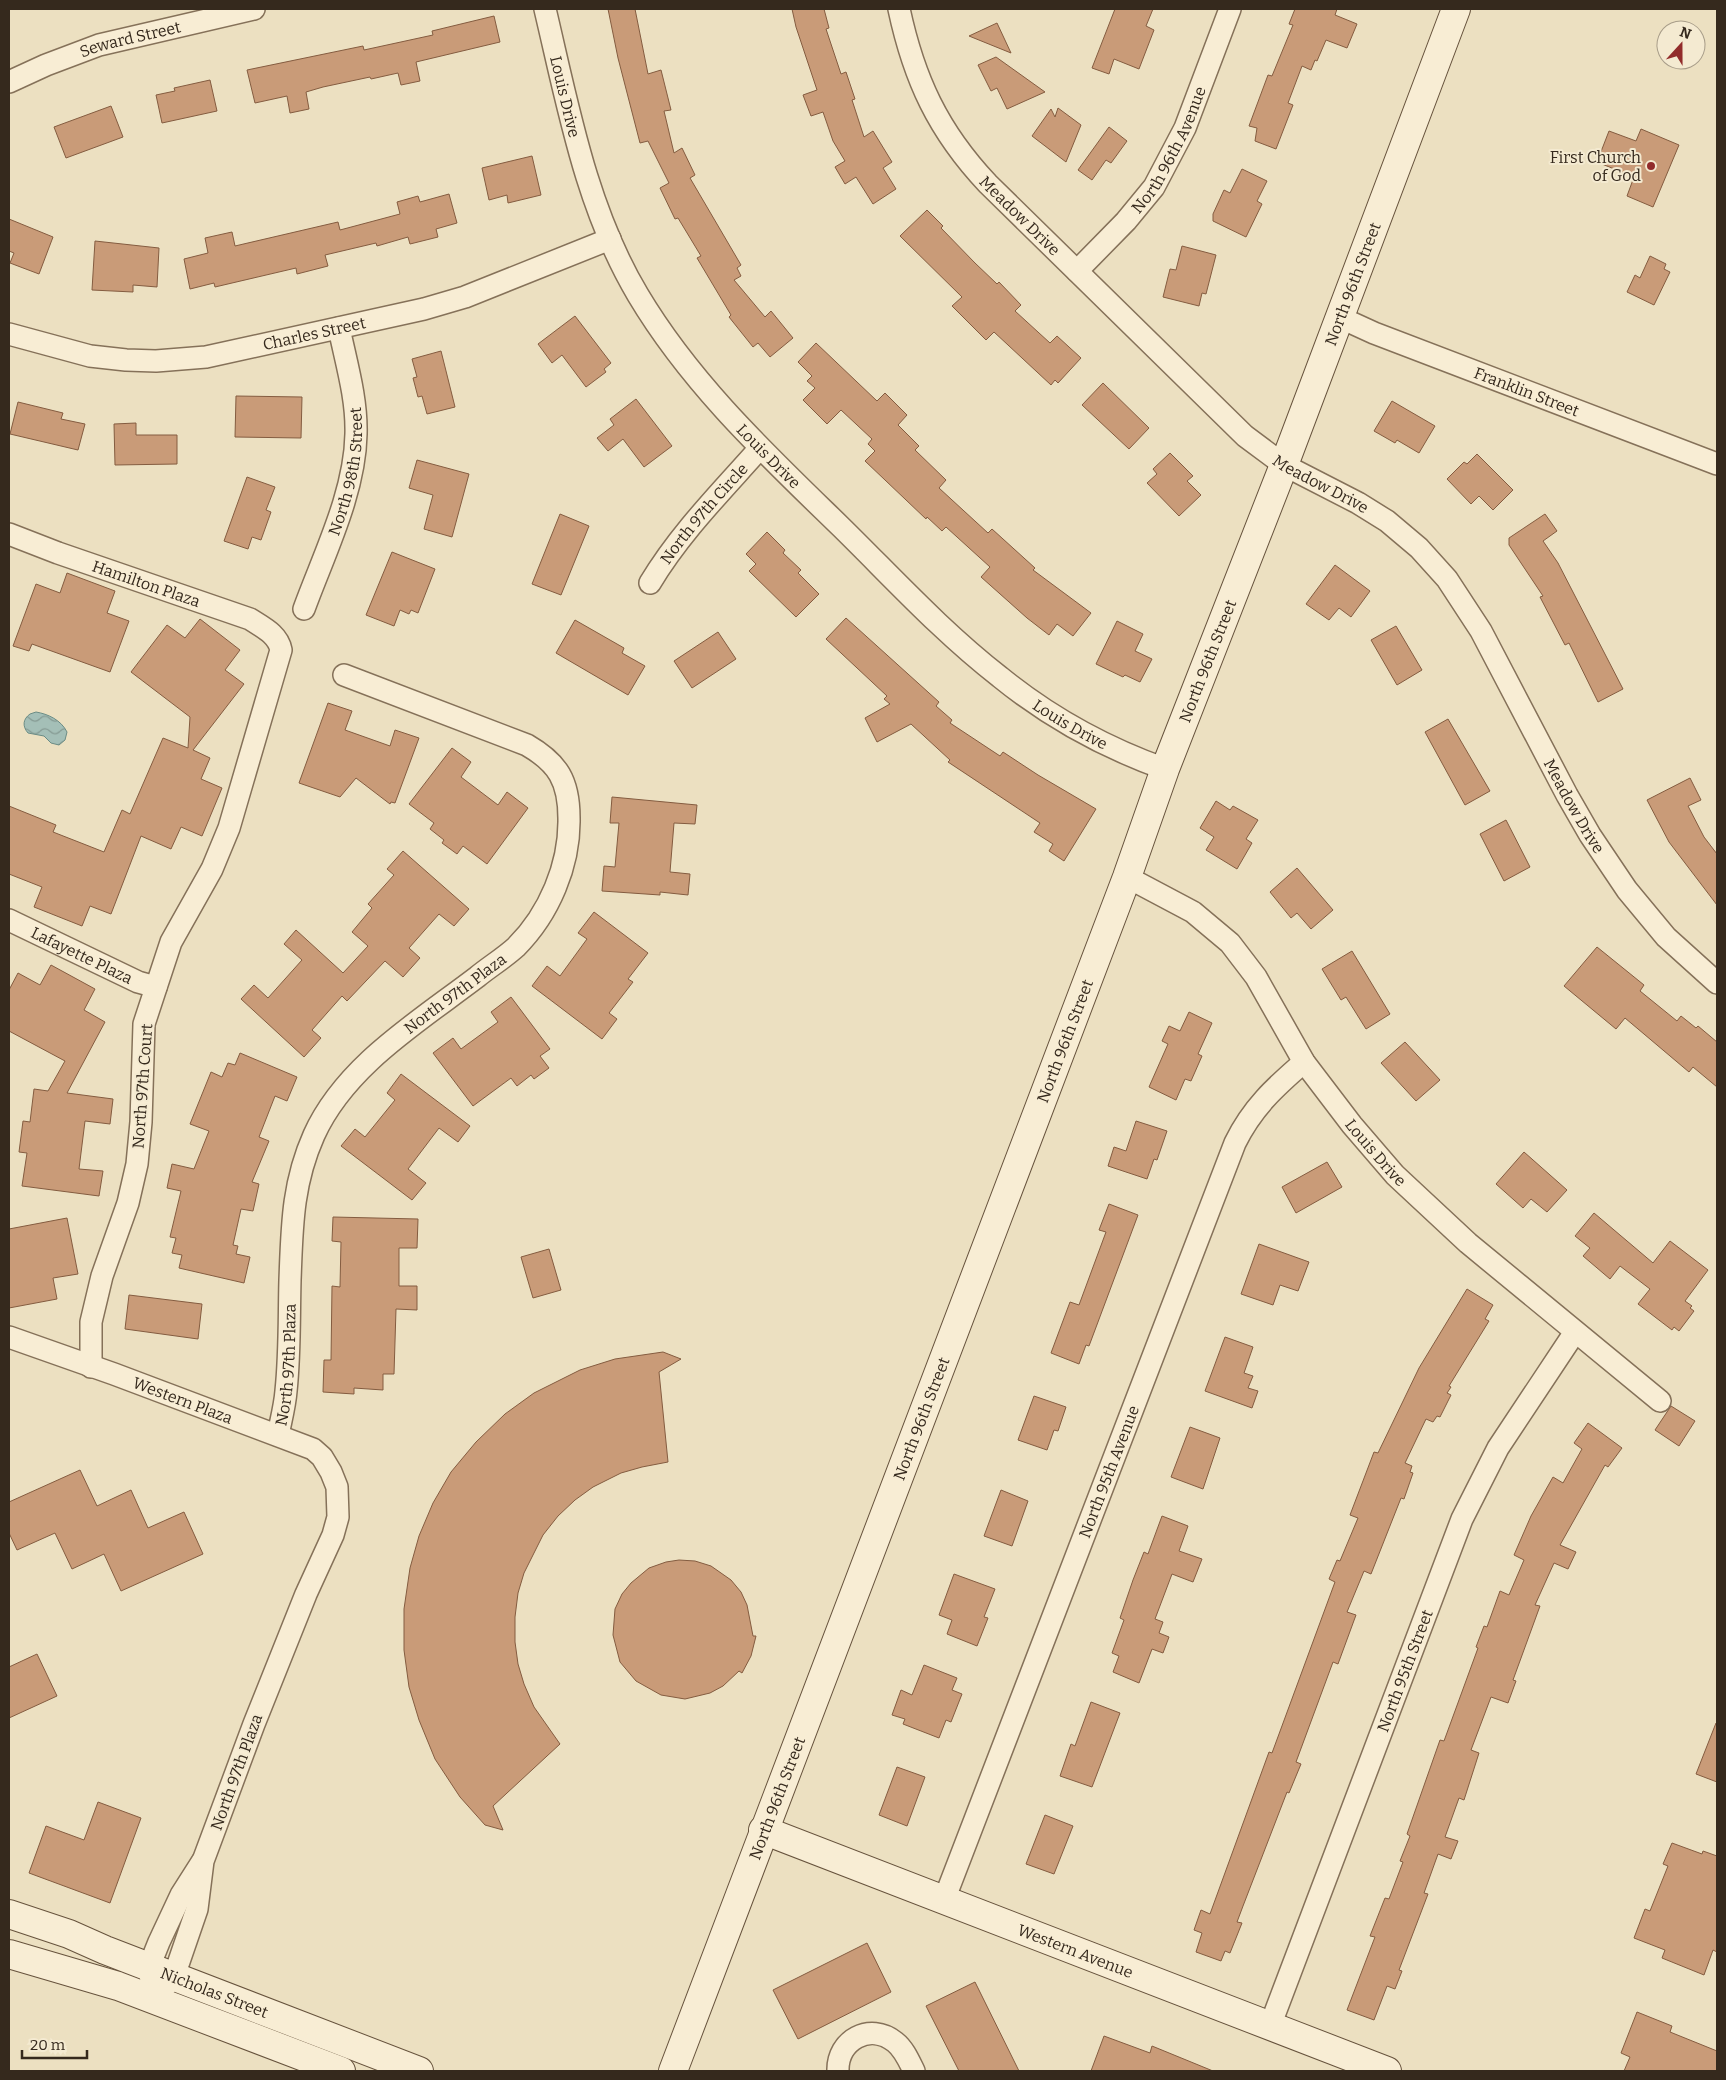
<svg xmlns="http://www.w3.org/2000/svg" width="1726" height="2080" viewBox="0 0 1726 2080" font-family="Bitter,serif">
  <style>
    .water { fill: url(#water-waves); stroke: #6b8c85 }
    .building { fill: #c99b78; stroke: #845c40 }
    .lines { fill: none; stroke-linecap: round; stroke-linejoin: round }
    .street-casing { stroke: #857159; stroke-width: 24 }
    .secondary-casing { stroke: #67533d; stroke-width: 30 }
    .street { stroke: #f8edd4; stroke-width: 21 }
    .secondary { stroke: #f8edd4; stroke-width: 28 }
    .poi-dot { fill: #922c2b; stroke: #f4ead1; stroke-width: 2 }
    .labels { text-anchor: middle; stroke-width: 4; stroke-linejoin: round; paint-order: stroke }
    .street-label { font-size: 16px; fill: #35291d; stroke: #f4ead1 }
    .poi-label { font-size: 16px; fill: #35291d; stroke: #f4ead1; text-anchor: end }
  </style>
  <defs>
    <pattern id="water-waves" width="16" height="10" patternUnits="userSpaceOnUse" patternTransform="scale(1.25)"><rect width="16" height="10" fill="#a4bfb7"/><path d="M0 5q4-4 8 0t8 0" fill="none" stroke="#869b94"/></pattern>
  </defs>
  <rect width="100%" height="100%" fill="#ece0c1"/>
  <path class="water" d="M36,712C48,714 61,720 67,732L65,740L59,745L51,743L44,736L28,733C22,726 23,719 30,714Z"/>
  <g class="building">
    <path d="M608,9H635L648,74L661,70L671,110L664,111L674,153L682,148L695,175L690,178L741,265L737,268L741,276L734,280L765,317L771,311L793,338L770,357L758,343L753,347L729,317L731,315L697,258L701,256L678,218L675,219L660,188L669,183L648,141L640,143L618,58Z"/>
    <path d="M792,9H824L829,28L826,29L841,74L846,72L855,99L852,100L864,137L873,131L892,162L883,168L896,189L873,204L856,177L845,184L835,167L845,161L833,141L823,112L811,116L803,95L817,90L796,27Z"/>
    <path d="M1115,9H1153L1146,26L1154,30L1139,69L1114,59L1109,74L1092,68Z"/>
    <path d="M1295,9H1337L1335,15L1357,24L1347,48L1326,40L1317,61L1315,60L1311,70L1302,66L1288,103L1293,105L1276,149L1255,141L1257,128L1249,126L1268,75L1272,76L1293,25L1289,24Z"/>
    <path d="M494,16L500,42L416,62L420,81L401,85L398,73L371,79L370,77L323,87L306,92L309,109L290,113L287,96L255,103L247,70L363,46L364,50L433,35L432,31Z"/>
    <path d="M997,23L1011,53L969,36Z"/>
    <path d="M996,57L1045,92L1007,109L997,88L991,91L978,65Z"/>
    <path d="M210,80L217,111L162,123L156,95L175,91L174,88Z"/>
    <path d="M111,106L123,137L66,158L54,127Z"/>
    <path d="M1058,108L1081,125L1066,162L1032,136L1051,109L1055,117Z"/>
    <path d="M1109,127L1127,141L1111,163L1106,160L1092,180L1078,170Z"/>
    <path d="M1641,129L1679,145L1653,207L1627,196L1634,177L1597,162L1609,131L1636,141Z"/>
    <path d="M532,156L541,195L508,203L507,195L489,200L482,168Z"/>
    <path d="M1242,169L1267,181L1257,201L1262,204L1246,237L1213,221V214L1224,190L1230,193Z"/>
    <path d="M449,194L457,223L436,229L438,237L410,244L408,237L377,246L376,243L325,255L328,266L297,274L296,268L215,287L214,283L190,289L184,259L208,253L205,238L232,232L235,246L338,222L340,230L400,214L397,202L418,196L420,202Z"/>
    <path d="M927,210L943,226L941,228L975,263L997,284L999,282L1021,305L1015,311L1050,343L1057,336L1081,358L1058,383L1055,380L1051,385L994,332L986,340L952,306L962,297L900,236Z"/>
    <path d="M9,219L53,237L39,274L10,263L14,253L9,251Z"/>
    <path d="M95,241L159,248L157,287L133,285V292L92,290Z"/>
    <path d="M1182,246L1216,255L1206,294L1202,293L1199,306L1163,297L1170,269L1176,270Z"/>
    <path d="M1650,256L1666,264L1664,269L1670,272L1654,305L1627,292L1635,275L1640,278Z"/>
    <path d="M575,316L611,363L604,369L606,372L586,387L562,355L552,363L538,344Z"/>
    <path d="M816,343L877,401L885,393L907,415L898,425L919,446L915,450L946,480L939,488L988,533L992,529L1035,568L1033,570L1091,613L1073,636L1057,624L1049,635L1027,618L981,577L990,567L946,527L942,531L927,517L926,519L865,461L875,451L868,444L872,439L841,410L827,424L803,400L815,388L807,381L812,376L798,362Z"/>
    <path d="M441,351L455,407L427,414L422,396L418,397L413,378L417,377L412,359Z"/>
    <path d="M1103,383L1149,428L1129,449L1082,405Z"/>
    <path d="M236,396L302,397L301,438L235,437Z"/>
    <path d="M636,399L672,446L644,467L623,439L608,451L597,438L614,425L610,419Z"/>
    <path d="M1392,401L1435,426L1419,453L1397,440L1395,443L1374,431Z"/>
    <path d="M18,402L63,413L61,419L85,424L78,450L10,434Z"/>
    <path d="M136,423V435H177V464L115,465L114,424Z"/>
    <path d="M1170,453L1193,476L1187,481L1201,495L1179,516L1147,483L1157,474L1153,469Z"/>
    <path d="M1477,454L1513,490L1493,510L1479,496L1471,504L1447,479L1464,462L1467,464Z"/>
    <path d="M417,460L469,474L452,537L424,529L433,495L409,488Z"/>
    <path d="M247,477L275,487L266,510L271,512L261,540L252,537L248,549L224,541Z"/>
    <path d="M560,514L589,526L561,595L532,584Z"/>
    <path d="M1545,514L1557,531L1543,541L1558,563L1623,689L1598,702L1569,643L1565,645L1540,597L1543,596L1509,545V538Z"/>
    <path d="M767,532L785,550L783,553L801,570L798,573L819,594L796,617L749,571L756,564L746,554Z"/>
    <path d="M392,552L435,569L418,613L411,610L409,614L400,610L394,626L366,615Z"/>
    <path d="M1335,565L1370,591L1351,617L1339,608L1329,620L1306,604Z"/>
    <path d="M67,573L115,591L107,613L129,621L110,672L32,644L29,651L13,646L36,584L60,593Z"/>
    <path d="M846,618L939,702L936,706L952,720L950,723L1000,756L1003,752L1038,775L1096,809L1064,861L1049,851L1053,844L1034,832L1040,823L948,762L950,760L911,724L877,742L865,718L890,704L884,699L887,696L826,639Z"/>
    <path d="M200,619L240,650L225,670L244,684L193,750L210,758L201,779L222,788L202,836L181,827L171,849L141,836L111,914L90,906L82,926L34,907L42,887L9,874V806L56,825L53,832L104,852L122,810L130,814L163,738L188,748L190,717L131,672L167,625L185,638Z"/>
    <path d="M575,620L624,648L622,653L645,666L628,695L556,653Z"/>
    <path d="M1117,621L1143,634L1135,651L1152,659L1140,682L1125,675L1123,677L1096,664Z"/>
    <path d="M1396,626L1422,670L1397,685L1371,640Z"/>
    <path d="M718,632L736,659L692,688L674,661Z"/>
    <path d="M328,703L352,711L345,730L390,746L395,730L419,738L395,803L391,802L390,804L356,778L340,797L299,783Z"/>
    <path d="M1448,719L1490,791L1465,805L1425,732Z"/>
    <path d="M452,748L471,762L461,777L498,805L507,792L528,808L487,864L463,846L457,854L442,843L444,840L430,829L434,823L409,804Z"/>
    <path d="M1690,778L1701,800L1688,806L1704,837L1717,854V905L1669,842L1647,800Z"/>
    <path d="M612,797L697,805L695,824L674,823L670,872L690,874L688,895L660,892V895L602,891L604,866L615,867L619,823H610Z"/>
    <path d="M1216,801L1230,810L1233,806L1258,820L1246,839L1252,843L1237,869L1206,850L1214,837L1200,828Z"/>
    <path d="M1506,820L1530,867L1504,881L1480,834Z"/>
    <path d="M403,851L469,909L454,926L439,914L409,948L420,958L403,977L385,961L347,1001L342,996L312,1030L321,1038L304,1057L241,999L254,985L268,998L302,960L284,944L296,930L343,973L368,946L352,932L372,908L368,904L394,875L387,869Z"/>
    <path d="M1297,868L1333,910L1311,929L1297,913L1291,918L1270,892Z"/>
    <path d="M594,912L648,953L628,979L633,982L609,1013L617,1019L602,1039L532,986L547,966L560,976L587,939L578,933Z"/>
    <path d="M1597,947L1644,985L1640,991L1677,1021L1681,1016L1696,1028L1698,1026L1717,1042V1087L1693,1067L1689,1072L1625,1018L1616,1029L1564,986Z"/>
    <path d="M1352,951L1390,1014L1366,1029L1346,997L1341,1000L1322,969Z"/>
    <path d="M51,965L95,989L84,1010L105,1022L67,1093L113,1099L110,1124L85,1121L79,1169L103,1171L99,1196L22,1186L27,1153L19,1152L23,1121L30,1122L34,1089L48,1091L65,1061L9,1031V990L18,973L40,985Z"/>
    <path d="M511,997L550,1049L540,1056L549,1068L534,1079L531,1075L517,1086L511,1078L473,1106L433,1053L453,1038L461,1049L498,1022L491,1012Z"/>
    <path d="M1189,1012L1212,1023L1198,1054L1202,1056L1191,1081L1185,1079L1176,1100L1149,1087L1168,1044L1162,1041L1169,1026L1180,1031Z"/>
    <path d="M1405,1042L1440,1080L1416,1101L1381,1063Z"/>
    <path d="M240,1053L297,1077L287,1101L275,1096L259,1137L269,1141L252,1182L259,1184L253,1211L241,1209L233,1245L238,1246L236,1254L250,1257L244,1283L179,1268L182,1255L172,1253L176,1238L170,1237L181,1191L167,1188L172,1164L194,1169L209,1131L190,1124L211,1072L222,1077L228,1063L235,1065Z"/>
    <path d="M401,1074L470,1126L458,1142L439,1128L408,1169L426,1183L412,1200L341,1146L355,1129L365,1137L395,1100L387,1093Z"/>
    <path d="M1136,1121L1167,1131L1157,1160L1154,1159L1147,1179L1108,1166L1114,1147L1126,1151Z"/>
    <path d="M1524,1152L1567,1190L1547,1212L1531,1199L1523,1208L1496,1184Z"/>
    <path d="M1327,1162L1342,1187L1296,1213L1282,1187Z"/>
    <path d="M1109,1204L1138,1215L1089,1346L1086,1345L1079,1364L1051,1353L1070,1302L1079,1305L1106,1232L1099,1230Z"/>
    <path d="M1594,1213L1653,1263L1670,1241L1708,1270L1685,1301L1692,1306L1690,1308L1694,1311L1679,1331L1674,1327L1672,1330L1638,1304L1650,1289L1620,1266L1610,1279L1583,1256L1590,1248L1575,1236Z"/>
    <path d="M333,1217L418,1219L417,1248H399V1286H417V1310L396,1309L394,1374H383V1390L354,1388V1394L323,1392L324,1360H331L332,1286L340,1287L341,1242L332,1241Z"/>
    <path d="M67,1218L78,1274L53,1278L57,1299L9,1308V1229Z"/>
    <path d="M1259,1244L1309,1262L1298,1291L1280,1285L1273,1305L1241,1294Z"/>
    <path d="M549,1249L561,1290L533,1298L521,1257Z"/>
    <path d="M1467,1289L1493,1305L1485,1319L1489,1321L1449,1386L1451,1387L1447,1393L1451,1395L1440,1417L1437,1416L1433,1422L1426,1419L1405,1463L1412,1466L1410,1472L1413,1473L1404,1499L1401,1498L1371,1574L1364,1571L1347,1612L1356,1615L1338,1664L1333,1662L1296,1762L1301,1764L1289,1793L1287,1792L1243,1906L1237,1922L1242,1923L1230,1953L1225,1951L1221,1961L1196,1952L1202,1933L1194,1930L1201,1910L1210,1914L1269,1752L1272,1753L1335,1582L1329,1579L1337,1560L1340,1561L1358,1518L1350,1515L1374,1452L1378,1453L1419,1368Z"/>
    <path d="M129,1295L202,1304L198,1339L125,1329Z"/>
    <path d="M1225,1337L1253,1347L1244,1373L1253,1376L1248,1388L1258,1391L1252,1408L1205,1391Z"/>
    <path d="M663,1352L681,1359L659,1372L668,1462L642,1467L621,1473L593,1487L575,1500L558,1516L543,1535L524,1573L518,1593L515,1617V1642L518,1664L524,1684L534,1707L560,1744L493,1806L503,1830L485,1825L460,1797L435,1759L419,1720L409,1687L404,1650V1609L410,1568L419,1536L433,1503L451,1472L476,1442L505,1414L534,1393L580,1370L615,1359Z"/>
    <path d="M1034,1396L1066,1407L1058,1431L1054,1430L1047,1450L1018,1440Z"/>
    <path d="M1671,1406L1695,1421L1679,1446L1655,1430Z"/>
    <path d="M1588,1423L1622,1448L1608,1467L1605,1465L1560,1545L1576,1552L1568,1569L1554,1563L1535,1605L1540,1606L1513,1680L1516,1681L1508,1703L1491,1697L1471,1750L1479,1753L1464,1800L1459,1798L1445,1837L1458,1841L1451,1859L1438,1854L1424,1893L1428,1894L1399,1970L1402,1971L1395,1989L1387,1986L1374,2020L1347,2010L1375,1937L1370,1936L1385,1898L1389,1899L1403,1862L1400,1861L1410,1836L1407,1834L1440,1740L1444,1741L1478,1648L1476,1647L1484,1626L1487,1627L1500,1591L1509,1595L1524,1560L1514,1555L1531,1516L1553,1477L1563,1483L1582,1449L1574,1443Z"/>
    <path d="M1190,1427L1220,1438L1203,1489L1171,1477Z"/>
    <path d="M80,1470L97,1506L131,1490L148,1528L184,1512L203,1554L121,1591L104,1554L72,1569L55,1533L17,1550L9,1533V1502Z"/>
    <path d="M1001,1490L1028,1501L1012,1546L984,1536Z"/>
    <path d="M1162,1516L1188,1526L1179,1551L1202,1559L1193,1582L1172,1574L1155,1619L1163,1622L1159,1633L1169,1637L1163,1653L1152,1649L1139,1683L1113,1672L1119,1656L1112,1653L1124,1620L1120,1618L1133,1580L1144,1552L1148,1554Z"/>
    <path d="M679,1560L695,1561L711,1566L731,1580L741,1592L747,1605L753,1636H756L751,1656L742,1673L739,1671L723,1686L710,1693L685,1699L661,1695L636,1681L620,1662L613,1635L615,1609L622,1594L631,1583L649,1568L666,1562Z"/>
    <path d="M954,1574L995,1589L984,1617L988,1618L977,1646L947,1634L952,1620L939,1615Z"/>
    <path d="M37,1654L57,1696L9,1718V1667Z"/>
    <path d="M924,1665L957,1678L952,1690L962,1694L951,1722L946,1720L939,1738L903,1724L905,1719L892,1715L901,1690L912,1695Z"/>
    <path d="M1091,1702L1120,1713L1092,1787L1060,1776L1071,1744L1075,1746Z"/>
    <path d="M1716,1723H1717V1782L1696,1774Z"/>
    <path d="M897,1767L925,1777L907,1826L879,1815Z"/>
    <path d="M98,1802L141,1818L110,1903L29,1873L46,1826L84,1840Z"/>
    <path d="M1045,1815L1073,1826L1054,1874L1026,1864Z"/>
    <path d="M1672,1843L1702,1854L1703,1851L1717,1856V1952L1713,1950L1704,1975L1662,1958L1665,1950L1634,1938L1645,1909L1650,1911L1668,1866L1663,1864Z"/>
    <path d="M867,1943L891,1992L798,2039L773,1990Z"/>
    <path d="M975,1982L1019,2071H959L926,2006Z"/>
    <path d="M1637,2012L1672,2026L1670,2032L1717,2051V2071H1624L1630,2057L1621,2053Z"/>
    <path d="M1104,2036L1150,2053L1152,2046L1213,2071H1091Z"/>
  </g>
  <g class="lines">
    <g class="street-casing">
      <g id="street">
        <path id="s1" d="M545,9C568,106 586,208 638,295C691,384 766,454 840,526C892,577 942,632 1000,677C1048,716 1106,748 1165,769"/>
        <path id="s2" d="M899,9C914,79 938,131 988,184L1245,436L1284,465L1358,503L1387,521L1419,548L1447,579L1481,631L1567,795L1590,835L1627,890L1666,937L1717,983"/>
        <path id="s3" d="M9,82L46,65L99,45L254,9"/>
        <path id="s4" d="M1077,271L1126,221L1154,187L1185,128L1230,9"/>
        <path id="s5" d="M1339,317L1374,333L1717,464"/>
        <path id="s6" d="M9,334L90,356L126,360L156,361L206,357L424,309L465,297L610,239"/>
        <path id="s7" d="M9,534L58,553L250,619C262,627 278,634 281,650L229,828L212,869L171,942L144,1024L141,1122L137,1164L128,1203L102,1276L91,1322V1367"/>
        <path id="s8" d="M650,583C680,533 721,492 760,448"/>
        <path id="s9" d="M304,609C324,554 355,493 356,434C357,398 346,362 339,328"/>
        <path id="s10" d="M1127,877L1193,912L1230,943L1256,977L1304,1062L1352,1125L1395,1175L1468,1243L1660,1401"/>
        <path id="s11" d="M9,920L138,982L156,987"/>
        <path id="s12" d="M9,1337L114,1374L313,1449L322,1457L331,1472L337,1487L338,1517L333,1535L306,1594L254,1724L203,1861L197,1909L174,1976L154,1999"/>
        <path id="s13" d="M278,1435C281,1420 285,1405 286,1391C290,1354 289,1317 290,1280C292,1228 292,1184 314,1135C345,1066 418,1022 477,977C489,967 504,958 516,947C549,914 570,865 569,818C569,781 558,763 527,745L344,675"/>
        <path id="s14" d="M944,1900L1235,1143C1252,1108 1275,1087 1304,1062"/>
        <path d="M151,1981L149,1967L159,1942L181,1895L202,1862"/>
        <path id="s15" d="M1270,2026L1462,1519L1498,1448L1575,1332"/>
        <path d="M838,2071C837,2040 870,2022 895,2042C904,2049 909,2061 914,2071"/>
      </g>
    </g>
    <g class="secondary-casing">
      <g id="secondary">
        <path id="s16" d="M763,1830L1387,2071"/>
        <path id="s17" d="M9,1914L69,1934L105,1950L419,2071"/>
        <path d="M9,1954L118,1986L341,2071"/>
        <path id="s18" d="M673,2071L1127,877L1165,769L1284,465L1456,9"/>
      </g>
    </g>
    <use href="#street" class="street"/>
    <use href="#secondary" class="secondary"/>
  </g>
  <circle class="poi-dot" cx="1651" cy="166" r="5"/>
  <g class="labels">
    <g class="street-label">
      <text dy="6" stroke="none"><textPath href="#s3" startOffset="129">Seward Street</textPath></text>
      <text dy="6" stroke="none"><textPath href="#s1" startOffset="90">Louis Drive</textPath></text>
      <text dy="6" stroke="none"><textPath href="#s4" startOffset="154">North 96th Avenue</textPath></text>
      <text dy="6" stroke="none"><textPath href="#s2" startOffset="244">Meadow Drive</textPath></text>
      <text dy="6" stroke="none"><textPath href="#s18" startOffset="1912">North 96th Street</textPath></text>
      <text dy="6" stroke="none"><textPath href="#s6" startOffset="311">Charles Street</textPath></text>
      <text dy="6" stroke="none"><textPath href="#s5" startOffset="202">Franklin Street</textPath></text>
      <text dy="6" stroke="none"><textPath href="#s1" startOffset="510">Louis Drive</textPath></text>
      <text dy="6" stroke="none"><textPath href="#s9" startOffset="145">North 98th Street</textPath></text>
      <text dy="6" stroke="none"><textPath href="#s2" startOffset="649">Meadow Drive</textPath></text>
      <text dy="6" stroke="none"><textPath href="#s8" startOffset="88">North 97th Circle</textPath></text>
      <text dy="6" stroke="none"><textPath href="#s7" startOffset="146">Hamilton Plaza</textPath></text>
      <text dy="6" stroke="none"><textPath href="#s18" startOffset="1508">North 96th Street</textPath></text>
      <text dy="6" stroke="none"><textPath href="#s1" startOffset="915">Louis Drive</textPath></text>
      <text dy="6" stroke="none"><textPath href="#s2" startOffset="1069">Meadow Drive</textPath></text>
      <text dy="6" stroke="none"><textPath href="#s11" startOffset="81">Lafayette Plaza</textPath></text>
      <text dy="6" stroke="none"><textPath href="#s13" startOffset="506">North 97th Plaza</textPath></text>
      <text dy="6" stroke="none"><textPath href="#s18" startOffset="1102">North 96th Street</textPath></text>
      <text transform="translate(142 1086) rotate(-86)" y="6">North 97th Court</text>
      <text dy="6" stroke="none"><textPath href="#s10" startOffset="379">Louis Drive</textPath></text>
      <text dy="6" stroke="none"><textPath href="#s13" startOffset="71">North 97th Plaza</textPath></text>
      <text dy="6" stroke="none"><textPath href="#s12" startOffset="185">Western Plaza</textPath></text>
      <text dy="6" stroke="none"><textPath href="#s18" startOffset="698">North 96th Street</textPath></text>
      <text dy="6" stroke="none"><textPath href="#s14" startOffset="459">North 95th Avenue</textPath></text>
      <text dy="6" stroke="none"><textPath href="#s15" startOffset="380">North 95th Street</textPath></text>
      <text transform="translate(236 1772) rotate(-70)" y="6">North 97th Plaza</text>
      <text dy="6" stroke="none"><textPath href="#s18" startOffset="292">North 96th Street</textPath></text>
      <text dy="6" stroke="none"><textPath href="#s16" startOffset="335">Western Avenue</textPath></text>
      <text dy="6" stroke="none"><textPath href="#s17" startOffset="220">Nicholas Street</textPath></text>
    </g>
    <g class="poi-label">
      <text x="1641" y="163">First Church<tspan x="1641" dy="18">of God</tspan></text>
    </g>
  </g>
  <rect width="1726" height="2080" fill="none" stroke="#35291d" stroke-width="20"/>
  <g transform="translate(1681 45) rotate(21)"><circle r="24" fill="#f4ead1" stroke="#a89d89"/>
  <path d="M0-4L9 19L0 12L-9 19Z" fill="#922c2b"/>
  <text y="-8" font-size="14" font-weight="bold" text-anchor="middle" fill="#35291d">N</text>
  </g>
  <path d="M22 2050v8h65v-8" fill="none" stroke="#35291d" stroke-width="2.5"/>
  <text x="30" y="2050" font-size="15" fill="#35291d" stroke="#f4ead1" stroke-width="4" paint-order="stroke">20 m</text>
</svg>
